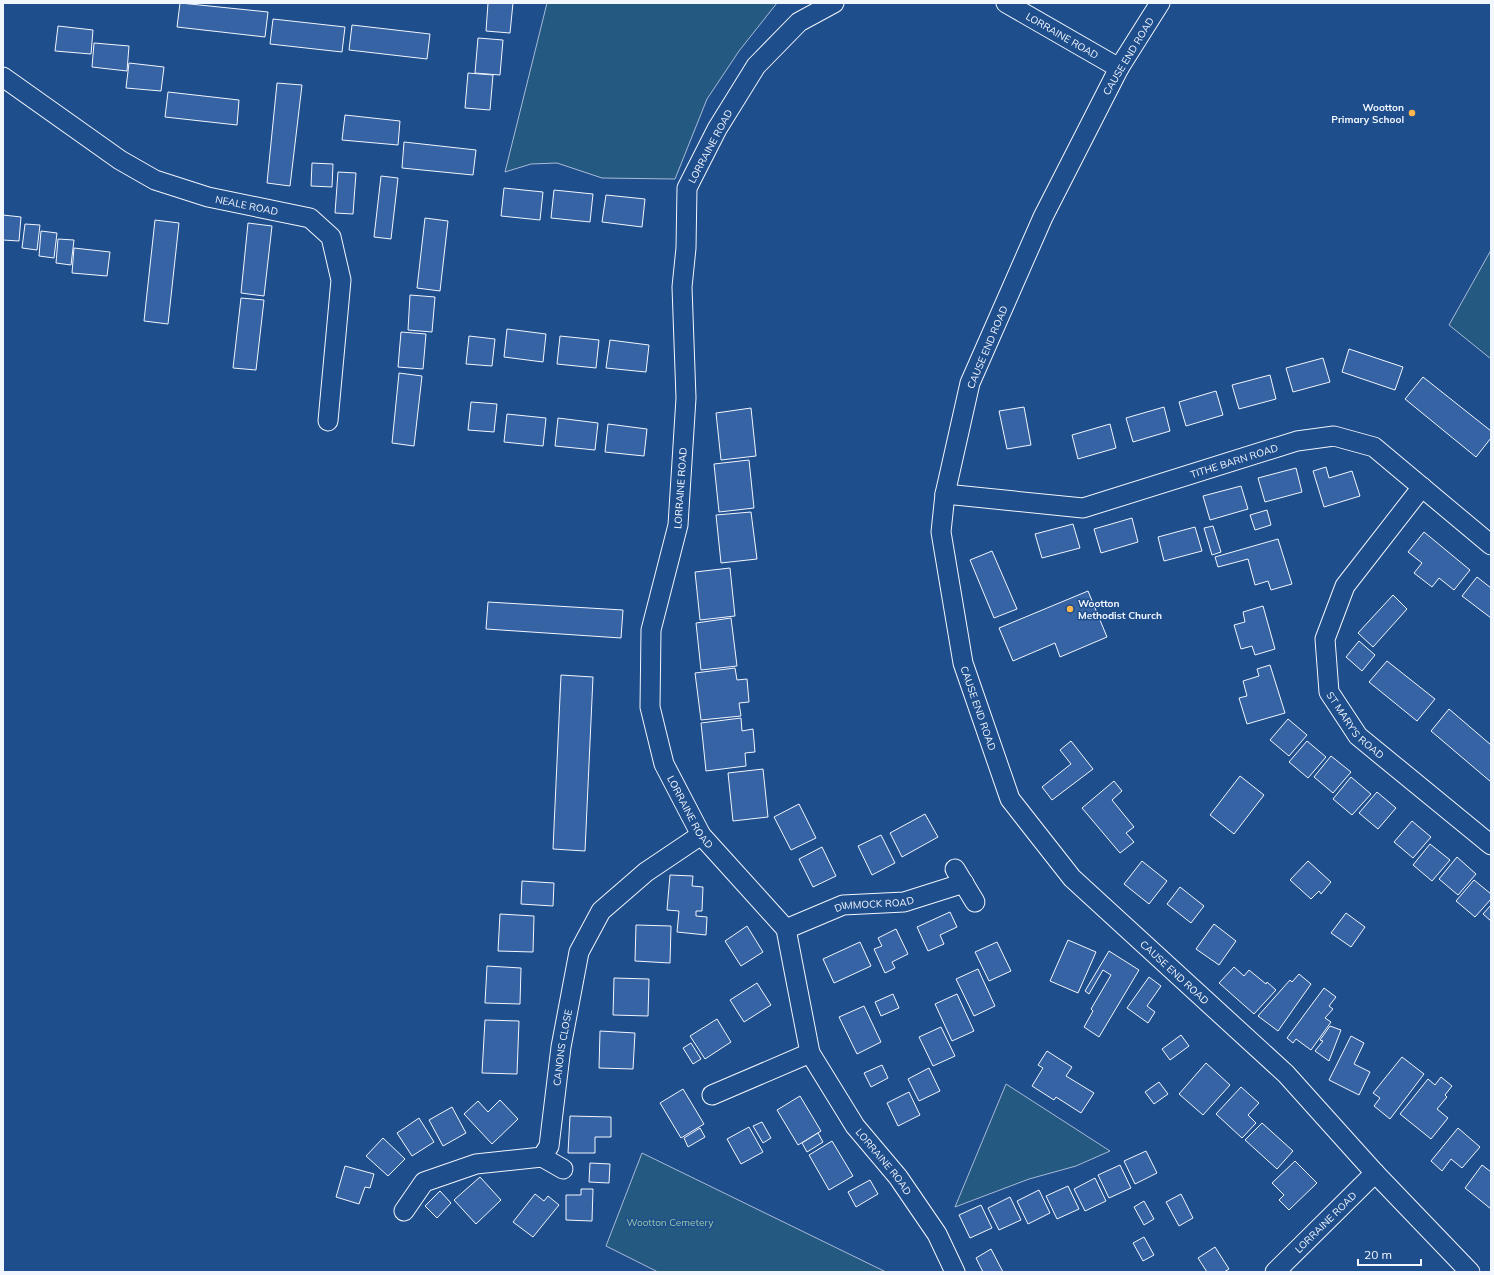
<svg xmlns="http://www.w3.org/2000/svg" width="1494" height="1275" viewBox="0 0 1494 1275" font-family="Mulish,sans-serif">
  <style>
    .green { fill: #245a82; stroke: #a8bbd7 }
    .building { fill: #3563a3; stroke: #f2f6ff }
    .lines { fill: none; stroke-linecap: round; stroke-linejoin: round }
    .street-casing { stroke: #f2f6ff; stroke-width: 21 }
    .street { stroke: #1f4e8c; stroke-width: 19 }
    .poi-dot { fill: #ffb74d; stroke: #1f4e8c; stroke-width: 1.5 }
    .labels { text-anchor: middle; stroke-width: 3; stroke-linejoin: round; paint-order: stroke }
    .street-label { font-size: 10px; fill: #f2f6ff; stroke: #1f4e8c }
    .poi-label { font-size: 10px; font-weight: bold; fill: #f2f6ff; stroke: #1f4e8c; text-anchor: end }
    .park-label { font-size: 10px; fill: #97c8a6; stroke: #1f4e8c }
  </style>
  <rect width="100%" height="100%" fill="#1f4e8c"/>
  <g class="green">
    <path d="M547,3H777L739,51L707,99L675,179L602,178L557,163L531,164L505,172Z"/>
    <path d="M1491,250V359L1449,325Z"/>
    <path d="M1006,1084L1110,1151L1076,1166L1029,1179L955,1207Z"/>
    <path d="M642,1153L886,1272H658L606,1246Z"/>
  </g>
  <g class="building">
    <path d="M180,3L268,12L265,37L177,27Z"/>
    <path d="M488,3H513L510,33L486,31Z"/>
    <path d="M273,19L345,27L342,52L270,44Z"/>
    <path d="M352,25L430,34L427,59L349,50Z"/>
    <path d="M58,26L93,30L91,54L55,51Z"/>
    <path d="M478,38L503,40L500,75L475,73Z"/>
    <path d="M94,43L129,46L127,71L92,67Z"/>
    <path d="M129,63L164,67L161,91L126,88Z"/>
    <path d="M468,73L493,75L490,110L465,108Z"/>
    <path d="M277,83L302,85L290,186L267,183Z"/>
    <path d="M168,92L239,100L237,125L165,117Z"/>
    <path d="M345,115L400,121L398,145L342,140Z"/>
    <path d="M404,142L476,150L473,175L402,168Z"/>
    <path d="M312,163L333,164L332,187L311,186Z"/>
    <path d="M338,172L356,173L353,214L335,213Z"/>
    <path d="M381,176L398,178L391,239L374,237Z"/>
    <path d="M504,188L543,192L540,220L501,216Z"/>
    <path d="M554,190L593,194L590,222L551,218Z"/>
    <path d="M606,195L645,199L642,227L602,222Z"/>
    <path d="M3,215L21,217L19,241L3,240Z"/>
    <path d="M425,218L448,221L440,291L417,288Z"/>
    <path d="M155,220L179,223L168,324L144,321Z"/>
    <path d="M248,223L272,226L264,296L241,293Z"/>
    <path d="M25,224L40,225L37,250L22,248Z"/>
    <path d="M41,231L57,233L54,258L39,256Z"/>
    <path d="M58,239L74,240L71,265L56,263Z"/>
    <path d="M74,248L110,252L107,276L72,273Z"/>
    <path d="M410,295L435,297L432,332L408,330Z"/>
    <path d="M241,298L264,300L256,370L233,368Z"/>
    <path d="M507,329L546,334L543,362L504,357Z"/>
    <path d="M401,332L426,334L423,369L398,367Z"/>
    <path d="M469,336L495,339L492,366L466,364Z"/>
    <path d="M560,336L599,340L596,368L557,364Z"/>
    <path d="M610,340L649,345L646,372L606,368Z"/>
    <path d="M1349,349L1403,367L1395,390L1342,372Z"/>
    <path d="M1323,358L1330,382L1293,392L1286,368Z"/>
    <path d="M399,373L422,376L414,446L392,443Z"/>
    <path d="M1270,375L1276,399L1239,409L1232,385Z"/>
    <path d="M1423,377L1491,431V438L1476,457L1405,399Z"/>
    <path d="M1216,391L1223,415L1186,426L1179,402Z"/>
    <path d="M471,402L497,404L494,432L468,430Z"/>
    <path d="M1024,407L1031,445L1007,449L999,411Z"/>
    <path d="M1164,407L1170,431L1133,442L1126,418Z"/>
    <path d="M751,408L756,456L721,460L716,413Z"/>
    <path d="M507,414L546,418L543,446L504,442Z"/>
    <path d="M558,418L598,423L595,450L555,446Z"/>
    <path d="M608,424L647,429L644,456L605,452Z"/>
    <path d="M1110,424L1116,448L1078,459L1072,435Z"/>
    <path d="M749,460L754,508L719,512L714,464Z"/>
    <path d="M1326,467L1329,478L1352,471L1360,496L1324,507L1313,471Z"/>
    <path d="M1296,468L1302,492L1265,502L1258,478Z"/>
    <path d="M1241,486L1248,509L1210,520L1203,496Z"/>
    <path d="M1267,510L1271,525L1255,530L1250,515Z"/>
    <path d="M751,512L757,559L721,563L716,515Z"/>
    <path d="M1132,518L1138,542L1101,553L1094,529Z"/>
    <path d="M1073,524L1080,548L1042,558L1035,534Z"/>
    <path d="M1213,526L1221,552L1212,555L1204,528Z"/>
    <path d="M1195,527L1202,551L1164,561L1158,537Z"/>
    <path d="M1424,532L1470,570L1454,590L1439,578L1432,587L1414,573L1422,563L1408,552Z"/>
    <path d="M1278,539L1292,584L1271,590L1268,581L1255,585L1248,559L1218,567L1215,557Z"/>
    <path d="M992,551L1017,609L994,618L970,560Z"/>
    <path d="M730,568L735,616L700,620L695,572Z"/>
    <path d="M1477,577L1491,588V618L1462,596Z"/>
    <path d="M1088,591L1107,637L1060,657L1055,643L1013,661L999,628Z"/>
    <path d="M1393,595L1407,609L1373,647L1358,633Z"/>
    <path d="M488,602L623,610L621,638L486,629Z"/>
    <path d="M1263,606L1275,649L1255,655L1252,646L1241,649L1234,625L1245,622L1243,612Z"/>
    <path d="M731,618L737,666L701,670L696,623Z"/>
    <path d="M1359,641L1375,655L1362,671L1346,657Z"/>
    <path d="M1387,661L1435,699L1417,721L1369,682Z"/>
    <path d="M1270,665L1285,713L1247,724L1239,698L1247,696L1243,681L1259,676L1257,669Z"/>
    <path d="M735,668L737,680L747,679L749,702L739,703L741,716L701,720L695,673Z"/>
    <path d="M561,675L593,677L585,851L553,849Z"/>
    <path d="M1449,709L1491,745V782L1431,731Z"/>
    <path d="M741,718L742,731L753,729L755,752L745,753L746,766L706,771L701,723Z"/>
    <path d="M1288,719L1307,735L1289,756L1270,740Z"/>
    <path d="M1071,741L1093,769L1052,800L1042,787L1071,764L1060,750Z"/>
    <path d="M1307,741L1326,757L1308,778L1289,762Z"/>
    <path d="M1331,756L1351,772L1333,793L1314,777Z"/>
    <path d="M763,769L768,817L733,821L728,773Z"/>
    <path d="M1240,776L1264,795L1234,834L1210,815Z"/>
    <path d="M1351,777L1371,794L1352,815L1333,799Z"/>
    <path d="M1114,781L1122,791L1112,800L1134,827L1126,833L1134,842L1120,853L1082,808Z"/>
    <path d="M1377,792L1396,808L1378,829L1359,813Z"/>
    <path d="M799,804L816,838L791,850L774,817Z"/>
    <path d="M925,814L938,837L902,857L890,833Z"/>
    <path d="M1412,821L1431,837L1413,858L1394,842Z"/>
    <path d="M881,835L895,863L872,875L858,846Z"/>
    <path d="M1430,844L1450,860L1432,881L1413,865Z"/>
    <path d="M822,847L836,876L813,887L799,859Z"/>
    <path d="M1457,857L1476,874L1458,895L1439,879Z"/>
    <path d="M1142,861L1167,881L1149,904L1124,884Z"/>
    <path d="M1308,861L1331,882L1321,894L1319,891L1311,899L1290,880Z"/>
    <path d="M670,875L693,876L692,886L703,887L702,911H696V916L707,917L706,935L677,932L679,911L667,910Z"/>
    <path d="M1474,880L1491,894V899L1475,917L1456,901Z"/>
    <path d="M522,881L554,883L553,906L521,904Z"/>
    <path d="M1180,887L1204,906L1191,923L1167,904Z"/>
    <path d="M1491,905V921L1483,914Z"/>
    <path d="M950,912L957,927L940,935L944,944L928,951L917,927Z"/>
    <path d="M1346,913L1365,927L1351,947L1331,933Z"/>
    <path d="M500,914L534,916L533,952L498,951Z"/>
    <path d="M1214,924L1236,941L1219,965L1196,949Z"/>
    <path d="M636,925L671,926L670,963L635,961Z"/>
    <path d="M747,926L763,952L741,966L725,941Z"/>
    <path d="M896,929L908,954L892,962L895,968L885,973L874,949L882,946L878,938Z"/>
    <path d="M1068,940L1096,952L1078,993L1050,981Z"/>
    <path d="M860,942L871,966L834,983L823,959Z"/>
    <path d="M997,942L1011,971L989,981L975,952Z"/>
    <path d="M1109,951L1139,970L1099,1037L1084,1027L1093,1011L1091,1009L1111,975L1103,970L1089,994L1085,991Z"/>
    <path d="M487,966L521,968L520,1004L485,1003Z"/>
    <path d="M1234,967L1244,976L1249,970L1266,984L1267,982L1276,990L1254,1014L1219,983Z"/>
    <path d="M978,969L995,1006L974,1016L956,979Z"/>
    <path d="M1299,974L1311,984L1278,1031L1258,1016L1290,980L1292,982Z"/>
    <path d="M1149,977L1161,986L1147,1006L1155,1012L1148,1023L1127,1008Z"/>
    <path d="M614,978L649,979L648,1016L613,1015Z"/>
    <path d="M757,983L771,1005L744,1022L730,1000Z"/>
    <path d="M1324,988L1336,997L1329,1006L1333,1009L1325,1018L1331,1022L1311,1050L1296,1039L1293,1043L1287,1038Z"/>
    <path d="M893,994L899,1008L881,1016L875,1002Z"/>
    <path d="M957,994L974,1031L952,1041L935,1004Z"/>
    <path d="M864,1006L881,1042L857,1054L839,1017Z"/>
    <path d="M717,1019L731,1042L705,1059L690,1036Z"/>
    <path d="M485,1020L519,1021L517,1074L482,1073Z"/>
    <path d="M1330,1026L1341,1030L1329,1061L1315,1051L1323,1041L1320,1040Z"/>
    <path d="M941,1027L955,1056L933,1066L919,1037Z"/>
    <path d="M600,1031L635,1033L633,1069L599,1068Z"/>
    <path d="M1181,1035L1189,1046L1170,1060L1162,1049Z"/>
    <path d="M1351,1036L1364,1043L1354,1064L1370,1072L1359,1095L1329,1080Z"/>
    <path d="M691,1043L701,1059L693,1064L683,1048Z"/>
    <path d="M1047,1051L1072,1067L1066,1076L1094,1093L1081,1113L1056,1097L1054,1100L1032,1086L1043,1068L1038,1065Z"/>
    <path d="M1402,1057L1424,1074L1390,1119L1374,1106L1380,1098L1373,1093Z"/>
    <path d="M1206,1063L1230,1085L1203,1115L1179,1094Z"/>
    <path d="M882,1065L888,1078L871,1087L864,1073Z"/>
    <path d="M929,1068L940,1091L919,1101L908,1079Z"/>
    <path d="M1441,1077L1452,1086L1445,1095L1447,1097L1437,1109L1448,1118L1431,1139L1400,1114L1428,1079L1435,1085Z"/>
    <path d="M1159,1082L1168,1094L1154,1104L1145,1092Z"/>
    <path d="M1241,1087L1259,1103L1248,1115L1256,1123L1242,1138L1216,1114Z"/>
    <path d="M683,1089L704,1124L681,1138L660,1103Z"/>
    <path d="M909,1092L920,1115L898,1126L887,1103Z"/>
    <path d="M800,1096L821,1131L798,1145L777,1110Z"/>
    <path d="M500,1100L518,1119L492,1144L464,1114L478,1101L488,1112Z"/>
    <path d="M452,1107L466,1133L443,1146L429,1120Z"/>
    <path d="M570,1116L611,1117V1137H595V1153H568Z"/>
    <path d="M419,1118L434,1142L412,1156L397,1133Z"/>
    <path d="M762,1122L771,1138L763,1143L753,1126Z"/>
    <path d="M1262,1123L1293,1151L1277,1169L1245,1140Z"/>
    <path d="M749,1127L763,1152L741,1164L727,1139Z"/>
    <path d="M700,1128L705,1137L688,1147L684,1138Z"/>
    <path d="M1458,1128L1480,1147L1462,1168L1451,1159L1442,1171L1431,1161Z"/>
    <path d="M818,1133L823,1142L807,1152L802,1143Z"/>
    <path d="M383,1138L405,1159L388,1176L366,1156Z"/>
    <path d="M832,1141L853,1176L829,1190L809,1155Z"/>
    <path d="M1146,1151L1157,1173L1135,1184L1124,1161Z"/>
    <path d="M1295,1161L1317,1183L1289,1210L1279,1200L1284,1195L1272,1183Z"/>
    <path d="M590,1163L610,1164L609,1183L589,1182Z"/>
    <path d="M1120,1165L1131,1188L1109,1198L1098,1175Z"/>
    <path d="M1482,1165L1491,1172V1209L1465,1188Z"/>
    <path d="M345,1166L374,1174L370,1188L365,1187L359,1204L336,1197Z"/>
    <path d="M480,1177L501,1200L476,1224L454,1200Z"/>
    <path d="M1095,1178L1106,1201L1085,1211L1074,1189Z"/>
    <path d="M870,1180L878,1194L856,1207L848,1192Z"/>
    <path d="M1068,1186L1079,1209L1057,1219L1046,1196Z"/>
    <path d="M581,1189H593L592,1221L566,1220V1195H581Z"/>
    <path d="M1039,1190L1050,1213L1028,1224L1017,1201Z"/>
    <path d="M440,1191L451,1203L437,1218L425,1206Z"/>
    <path d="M535,1194L544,1201L548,1196L559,1205L533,1237L513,1222Z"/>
    <path d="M1181,1194L1193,1218L1179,1226L1166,1202Z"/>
    <path d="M1010,1197L1021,1220L999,1230L988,1208Z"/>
    <path d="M1144,1201L1154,1219L1144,1225L1134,1207Z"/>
    <path d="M981,1205L992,1228L970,1238L959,1215Z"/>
    <path d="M1144,1237L1154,1255L1143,1261L1133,1243Z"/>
    <path d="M1215,1247L1229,1269L1224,1272H1207L1198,1258Z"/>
    <path d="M991,1249L1003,1272H983L976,1258Z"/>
  </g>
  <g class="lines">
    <g class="street-casing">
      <g id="street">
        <path id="s1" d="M834,3L799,22L756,66L717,129L687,188L686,248L682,287L686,398L678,525L651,630L650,707L664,764L701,835L786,929L810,1053L855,1126L898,1177L937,1234L955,1272"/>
        <path id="s2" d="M1006,3L1119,68"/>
        <path id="s3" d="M1160,3L1119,68L1043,217L970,383L945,494L941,532L963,663L1010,799L1072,878L1286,1074L1375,1173L1470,1272"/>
        <path id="s4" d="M3,77L120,160L155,180L208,197L310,218L331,237L341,280L328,421"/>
        <path id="s5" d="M1422,487L1345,586L1325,639L1329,692L1358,736L1491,845"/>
        <path id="s6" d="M945,494L1083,508L1297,441L1334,436L1374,447L1491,545"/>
        <path d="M955,869L975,902"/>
        <path id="s7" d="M786,929L843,905L904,902L964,883"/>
        <path d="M712,1095L810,1053"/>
        <path d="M542,1157L563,1169"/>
        <path id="s8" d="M404,1211L424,1182L476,1164L542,1157L549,1146L561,1047L579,952L601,911L646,872L701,835"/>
        <path id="s9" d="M1275,1272L1375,1173"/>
      </g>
    </g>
    <use href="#street" class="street"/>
  </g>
  <g class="poi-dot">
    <circle cx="1412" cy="113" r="4"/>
    <circle cx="1070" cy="609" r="4"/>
  </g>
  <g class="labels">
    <g class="street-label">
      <text dy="4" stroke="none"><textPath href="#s2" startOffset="65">LORRAINE ROAD</textPath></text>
      <text transform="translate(1128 56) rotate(-59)" y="4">CAUSE END ROAD</text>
      <text transform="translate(710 146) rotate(-62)" y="4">LORRAINE ROAD</text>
      <text dy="4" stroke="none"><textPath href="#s4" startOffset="279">NEALE ROAD</textPath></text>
      <text transform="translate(987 347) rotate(-67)" y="4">CAUSE END ROAD</text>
      <text dy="4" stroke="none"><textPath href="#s6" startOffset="297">TITHE BARN ROAD</textPath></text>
      <text transform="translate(680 488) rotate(-86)" y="4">LORRAINE ROAD</text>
      <text dy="4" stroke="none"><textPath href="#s3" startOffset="758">CAUSE END ROAD</textPath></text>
      <text dy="4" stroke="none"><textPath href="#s5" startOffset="278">ST MARY'S ROAD</textPath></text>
      <text dy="4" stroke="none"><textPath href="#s1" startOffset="878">LORRAINE ROAD</textPath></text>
      <text dy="4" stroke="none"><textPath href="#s7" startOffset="93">DIMMOCK ROAD</textPath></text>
      <text dy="4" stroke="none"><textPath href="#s3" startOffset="1094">CAUSE END ROAD</textPath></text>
      <text dy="4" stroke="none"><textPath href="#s8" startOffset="269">CANONS CLOSE</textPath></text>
      <text dy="4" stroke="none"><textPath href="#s1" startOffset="1288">LORRAINE ROAD</textPath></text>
      <text dy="4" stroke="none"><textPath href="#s9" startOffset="71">LORRAINE ROAD</textPath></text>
    </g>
    <g class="poi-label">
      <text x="1404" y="111">Wootton<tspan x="1404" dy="12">Primary School</tspan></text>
      <text x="1078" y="607" text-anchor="start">Wootton<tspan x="1078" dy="12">Methodist Church</tspan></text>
    </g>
    <g class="park-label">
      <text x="670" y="1226">Wootton Cemetery</text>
    </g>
  </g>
  <rect width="1494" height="1275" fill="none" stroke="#f2f6ff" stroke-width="8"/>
  <path d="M1358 1259v6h63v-6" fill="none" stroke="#f2f6ff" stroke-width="2"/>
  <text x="1364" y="1259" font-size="12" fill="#f2f6ff" stroke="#1f4e8c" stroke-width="3" paint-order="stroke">20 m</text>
</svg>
